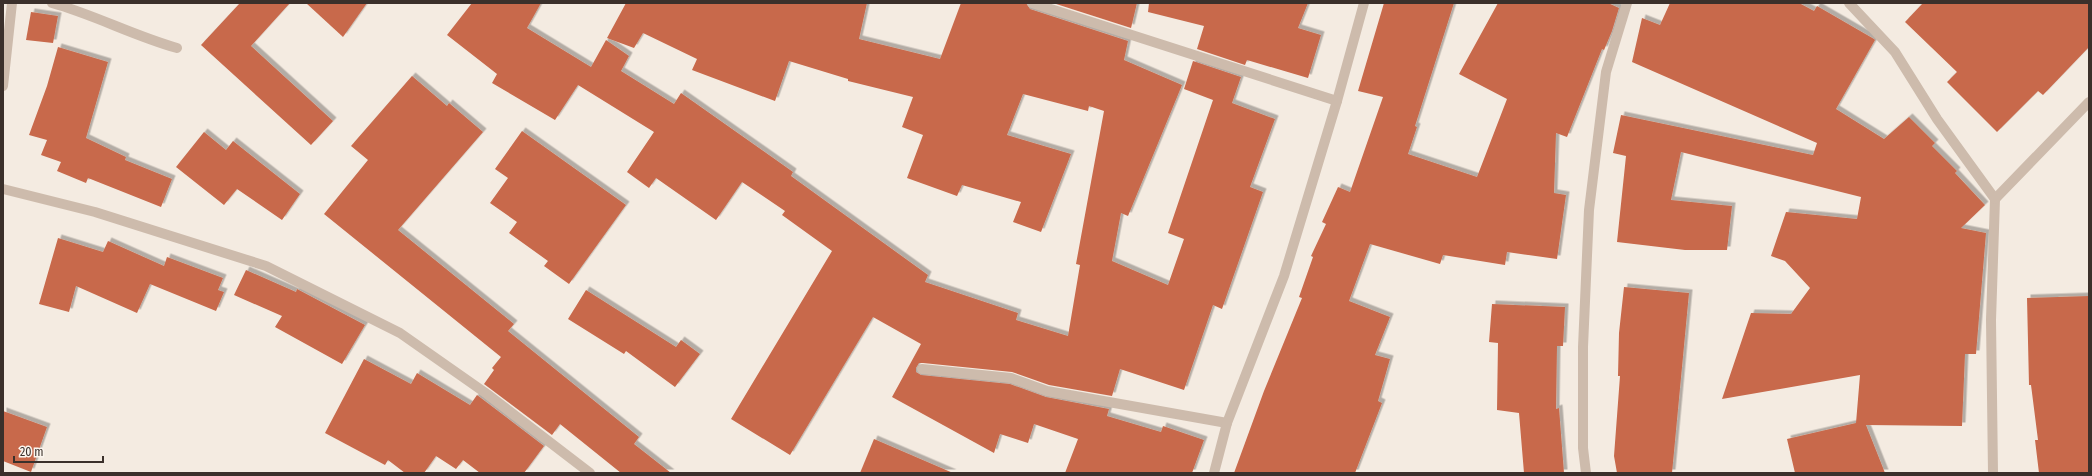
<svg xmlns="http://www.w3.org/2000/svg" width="2092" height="476" viewBox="0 0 2092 476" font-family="'Fira Sans Condensed',sans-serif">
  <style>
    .building { fill: #c8694b; filter: url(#shadow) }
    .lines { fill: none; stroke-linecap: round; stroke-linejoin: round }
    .minor { stroke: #cdbbac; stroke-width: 10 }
  </style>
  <defs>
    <filter id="shadow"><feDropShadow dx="3.5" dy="-3.5" stdDeviation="0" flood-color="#0004"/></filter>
  </defs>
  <rect width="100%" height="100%" fill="#f4ebe1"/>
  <g class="building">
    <path d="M240,3H290L251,46L333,121L311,145L201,45Z"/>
    <path d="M306,3H367L343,37Z"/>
    <path d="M472,3H541L527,28L591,67L606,40L629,56L621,71L674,104L681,93L793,172L791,176L928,275L925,282L1018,313L1016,320L1068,336L1080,265L1076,264L1104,111L1089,106L1088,111L1023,94L1007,135L1071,154L1041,232L1013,222L1021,202L962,185L957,196L907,178L923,135L902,127L913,97L848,81V79L789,61L775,101L692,70L697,59L643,33L634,48L607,38L626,3H867L859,39L940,59L961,3H1026L1030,9L1128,41L1124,60L1182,85L1128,216L1121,213L1112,261L1168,285L1184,239L1168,233L1213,100L1184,89L1193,61L1241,77L1232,103L1275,119L1250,187L1263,192L1222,309L1213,305L1184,390L1120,369L1112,396L1049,385L1012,372L923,363H919L916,368V372L921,375L1010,384L1046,397L1109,409L1107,416L1161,432L1163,426L1204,440L1192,473H1065L1078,439L1034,424L1028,443L1000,434L994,453L892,397L921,344L873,317L790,455L731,419L832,251L782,215L785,211L742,182L716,220L656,178L649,188L627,172L654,132L578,85L555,120L492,83L497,74L447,35Z"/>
    <path d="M1053,3H1137L1131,28Z"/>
    <path d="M1149,3H1308L1298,28L1321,35L1308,78L1247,60L1245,65L1197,49L1204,26L1148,12Z"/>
    <path d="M1384,3H1454L1415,126L1417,127L1408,154L1477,177L1507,99L1459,74L1498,3H1608L1619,8L1612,31L1604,50L1602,49L1567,137L1556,133L1554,193L1566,195L1557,259L1507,252L1505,265L1443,255L1440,264L1370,244L1349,301L1390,317L1375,355L1390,359L1378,401L1382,403L1355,473H1234L1264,391L1302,298L1299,297L1313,257L1311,256L1326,224L1322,222L1338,187L1350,192L1383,97L1358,91Z"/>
    <path d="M1670,3H1799L1814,11L1817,6L1874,39L1875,40L1836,109L1884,139L1909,117L1935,143L1932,146L1957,171L1955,173L1985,205L1961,228L1986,233L1976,354H1965L1962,426L1866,425L1885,473H1795L1787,439L1856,423L1860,375L1722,399L1751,313L1791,314L1810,288L1785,261L1771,256L1786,212L1857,219L1861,197L1681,152L1671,200L1732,206L1727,250H1685L1617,242L1626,156L1613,153L1621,115L1813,155L1817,143L1632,62L1642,18L1660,25Z"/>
    <path d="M1923,3H2089V47L2043,95L2038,91L1997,132L1947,82L1957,72L1905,22Z"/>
    <path d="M31,12L58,16L53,43L26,40Z"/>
    <path d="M58,47L108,62L86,138L126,157L125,160L172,179L161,207L88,178L86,183L57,171L61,162L41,155L47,140L29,135L47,86Z"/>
    <path d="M412,76L447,106L449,103L483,132L398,230L514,324L508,331L639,437L634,444L671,473H621L560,424L552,435L484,384L494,370L492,368L501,357L324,214L368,160L351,146Z"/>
    <path d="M522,131L626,205L569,284L544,266L548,261L509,233L517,222L490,203L508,178L495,169Z"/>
    <path d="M204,132L226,150L233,141L300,194L282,220L237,189L224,205L176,167Z"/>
    <path d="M58,238L103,252L108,241L164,266L167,257L223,278L218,290L224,292L216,311L150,284L137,313L76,286L69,312L39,304Z"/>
    <path d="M246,270L296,292L297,289L365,325L342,364L275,327L282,316L234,295Z"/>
    <path d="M1624,287L1689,293L1672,473H1617L1614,456L1620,376H1618L1619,333Z"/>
    <path d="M586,290L676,347L681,340L700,354L675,387L626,351L624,354L568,319Z"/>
    <path d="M2089,296V473H2039L2035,440H2038L2031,385H2029L2027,298Z"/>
    <path d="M1492,304L1565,307L1563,346H1557L1556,409L1559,408L1564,473H1524L1519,413L1497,410L1498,343L1489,342Z"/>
    <path d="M364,359L411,384L417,373L470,405L477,395L544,446L524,473H480L463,460L456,469L436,456L424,473H405L388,460L385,465L325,433Z"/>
    <path d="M3,411L47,427L31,472L3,461Z"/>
    <path d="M874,439L953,473H860Z"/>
  </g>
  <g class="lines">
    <g class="minor">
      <path d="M52,3C95,15 134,36 177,48"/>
      <path d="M1032,3L1337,101"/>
      <path d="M1849,3L1895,52L1937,119L1995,199L1991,320L1993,473"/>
      <path d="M3,86L12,3"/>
      <path d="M3,189L95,212L266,266L400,333L487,394L590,473"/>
      <path d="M1995,199L2089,102"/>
      <path d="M922,369L1011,378L1047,391L1227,423"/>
      <path d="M1214,473L1227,423L1284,276L1337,101L1364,3"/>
      <path d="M1586,473L1583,448V347L1589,210L1606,72L1627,3"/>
    </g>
  </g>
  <rect width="2092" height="476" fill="none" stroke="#3b302b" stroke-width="8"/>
  <path d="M14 456v6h89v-6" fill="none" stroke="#3b302b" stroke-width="2"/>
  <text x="20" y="456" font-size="12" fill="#3b302b" stroke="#fbf5ee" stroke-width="3" paint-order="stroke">20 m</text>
</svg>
